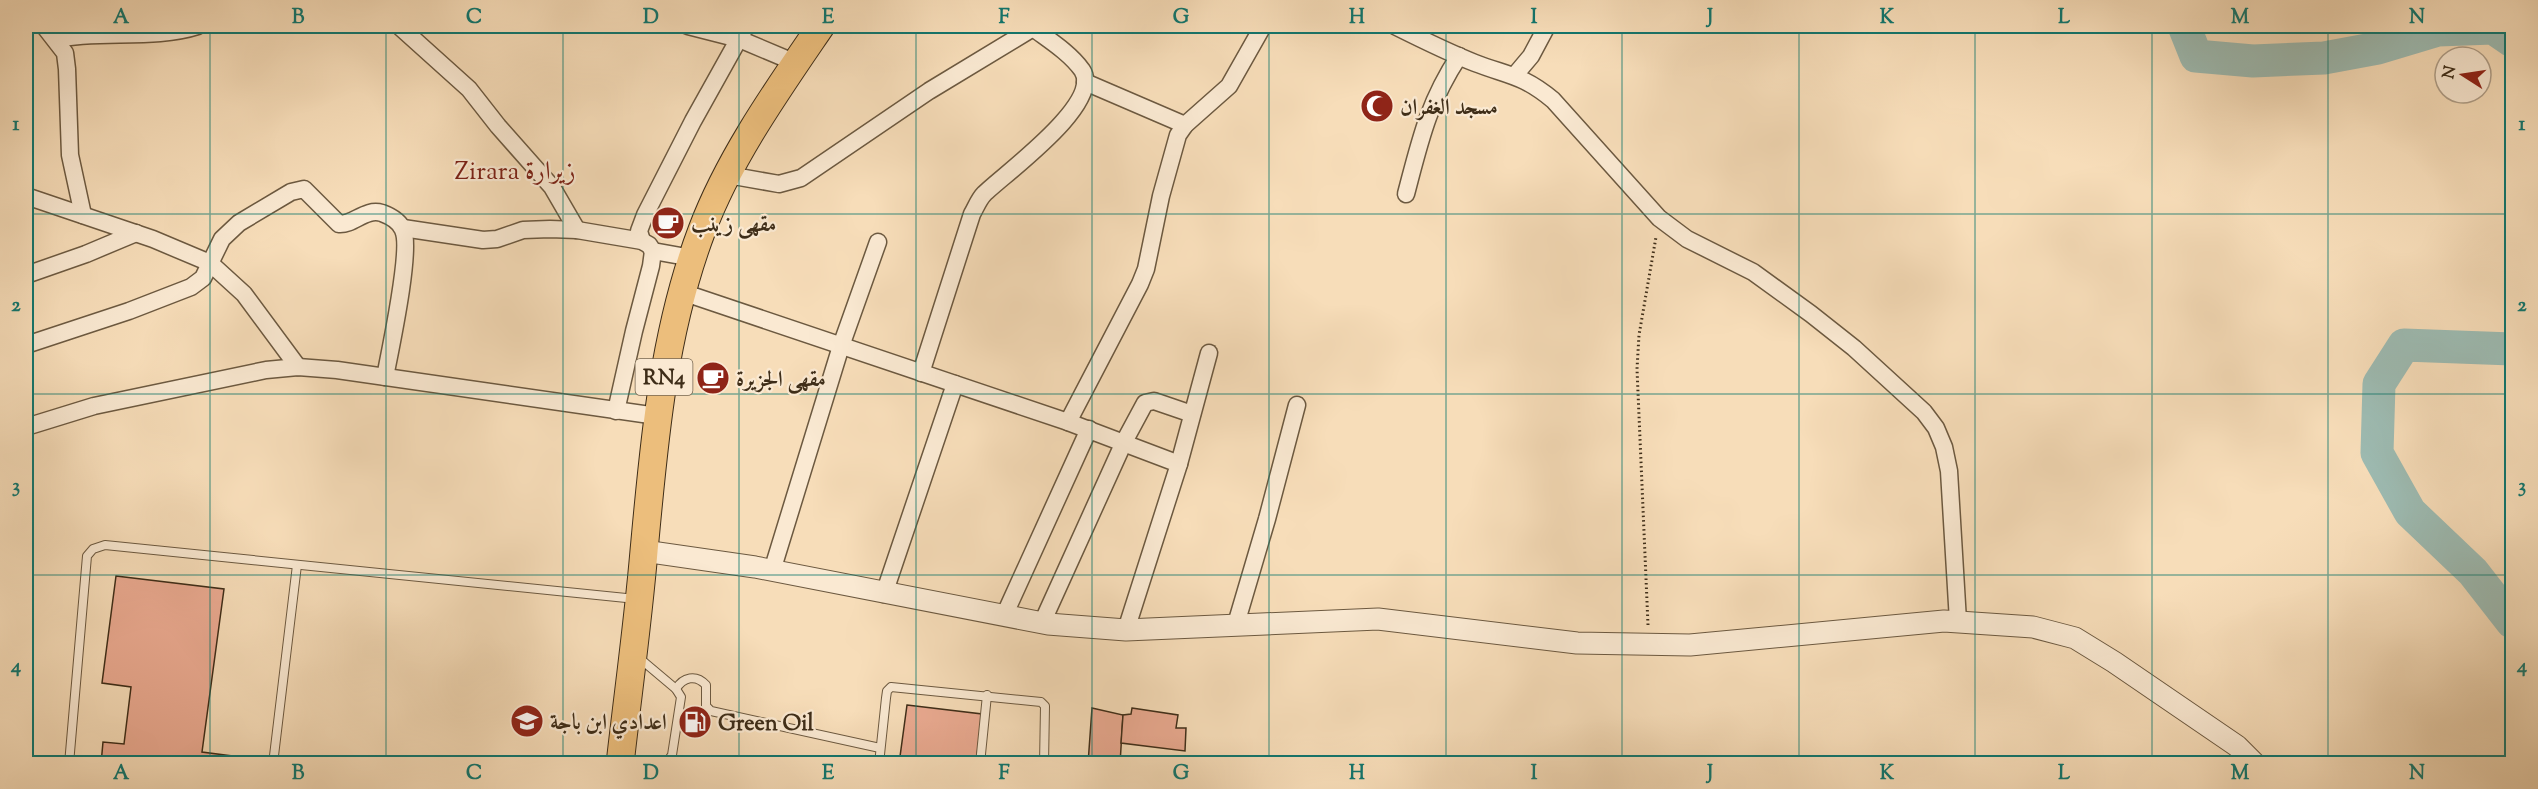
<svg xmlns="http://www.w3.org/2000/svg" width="2538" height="789" viewBox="0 0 2538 789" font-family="'Sorts Mill Goudy',Amiri,serif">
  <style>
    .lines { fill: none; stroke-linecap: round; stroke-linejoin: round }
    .river { stroke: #9dbbb2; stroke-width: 33 }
    .building { fill: #eaaa91; stroke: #3e2d18; stroke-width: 1.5 }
    .service-casing { stroke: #6c5940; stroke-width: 10 }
    .minor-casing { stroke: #6c5940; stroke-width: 19 }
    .tertiary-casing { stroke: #6c5940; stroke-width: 23 }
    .primary-casing { stroke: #3e2d18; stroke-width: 29 }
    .path { stroke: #3e2d18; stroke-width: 3; stroke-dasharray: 1.5 3; stroke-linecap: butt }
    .service { stroke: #fae9d2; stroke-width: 8 }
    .minor { stroke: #fae9d2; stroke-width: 16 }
    .tertiary { stroke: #fae9d2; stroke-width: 21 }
    .primary { stroke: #ecbe7c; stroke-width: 27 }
    .grid { fill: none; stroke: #0f766e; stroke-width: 1.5; stroke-opacity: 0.55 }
    .labels { text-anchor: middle; stroke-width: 4.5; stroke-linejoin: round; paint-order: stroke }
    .shield { fill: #fae9d2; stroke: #766550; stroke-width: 1.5 }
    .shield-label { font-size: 21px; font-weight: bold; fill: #3e2d18 }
    .poi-label { font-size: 22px; font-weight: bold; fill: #3e2d18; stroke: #fae9d2; text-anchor: start }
    .quarter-label { font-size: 26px; fill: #7a1f14; stroke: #fae9d2 }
    .neatline { fill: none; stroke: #0f766e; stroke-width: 2 }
    .grid-label { font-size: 20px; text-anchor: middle; font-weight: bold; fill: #0f766e }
  </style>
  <rect width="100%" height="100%" fill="#f7ddb9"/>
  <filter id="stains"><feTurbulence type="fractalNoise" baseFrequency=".00333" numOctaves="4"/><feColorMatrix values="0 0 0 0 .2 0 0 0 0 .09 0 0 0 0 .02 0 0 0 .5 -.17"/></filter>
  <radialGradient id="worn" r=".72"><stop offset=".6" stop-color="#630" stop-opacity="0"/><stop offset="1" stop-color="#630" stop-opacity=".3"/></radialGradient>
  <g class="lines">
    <g class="river">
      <path d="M2184,26L2196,56L2253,61L2324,58L2378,48L2438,30L2493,28L2512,41"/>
      <path d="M2512,349L2404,345L2379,384L2377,453L2410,512L2473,572L2512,622"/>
    </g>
  </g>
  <g class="building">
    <path d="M116,576L224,589L202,752L256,759L255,764H101L103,742L124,744L131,687L102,683Z"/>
    <path d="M907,705L982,714L976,764H899Z"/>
    <path d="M1092,708L1123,715L1120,764H1088Z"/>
    <path d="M1132,708L1178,715L1176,728H1186L1185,751L1121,743L1123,715L1131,714Z"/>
  </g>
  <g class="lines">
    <g class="service-casing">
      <g id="service">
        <path d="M638,657L676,689L681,697L672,755L667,762L663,764"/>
        <path d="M676,689C683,677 696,674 706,685V706L711,711L880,748"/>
        <path d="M69,764L87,556L93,549L105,545L636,599"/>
        <path d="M273,764L297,565"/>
        <path d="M879,764L886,698L887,691L891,687L1041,702L1045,706L1044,764"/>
        <path d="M980,764L987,695"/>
      </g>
    </g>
    <g class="minor-casing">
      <g id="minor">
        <path d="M44,26L65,53L67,69L70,155L83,215"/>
        <path d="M399,26L469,89L498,126L552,187L577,230"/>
        <path d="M688,26L739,39L796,63"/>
        <path d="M1395,26C1421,39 1447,52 1475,63C1509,76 1523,75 1553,100L1659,218L1687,239L1753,272L1811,314L1854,348L1924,412L1936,428L1944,447L1949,471L1958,621"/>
        <path d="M56,39C102,30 155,40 198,26"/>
        <path d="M1515,75L1531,56L1547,26"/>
        <path d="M1085,82L1185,125"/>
        <path d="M728,175L779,184L801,178L929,91L1033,28"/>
        <path d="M1406,194C1420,141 1428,103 1459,56"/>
        <path d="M26,196L153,239L210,263L244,294L298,367"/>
        <path d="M403,228L483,240L497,239L523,230L550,229L577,230L642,241L649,245L653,251L692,258"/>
        <path d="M642,241L639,231L645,215L693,121L746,26"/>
        <path d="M26,275L86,254L136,233"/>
        <path d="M682,292L1068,422L1140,284L1146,269L1161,196L1178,135L1185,125L1229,86L1263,26"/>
        <path d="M26,345L129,311L191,287L203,278L222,239L239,223L291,192L304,189L339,224C354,225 365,208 382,213C390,216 400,222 403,230C412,249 390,351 385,377"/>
        <path d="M921,373L972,214C976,207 979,199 984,194C1004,174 1104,103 1082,70C1070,53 1049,40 1033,28L1034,26"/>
        <path d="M616,411L634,331L651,266L653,251"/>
        <path d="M1068,422L1179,464L1126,630"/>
        <path d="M26,427L94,406L266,370L298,367L337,370L657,416"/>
        <path d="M1179,464L1209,353"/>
        <path d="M772,571L841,346L878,242"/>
        <path d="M884,594L955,384"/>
        <path d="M1004,616L1089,429"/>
        <path d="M1042,623L1124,442L1145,403L1154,401L1192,414"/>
        <path d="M1236,624L1267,519L1297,405"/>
      </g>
    </g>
    <g class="tertiary-casing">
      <path id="tertiary" d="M644,551L755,567L1048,624L1126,630L1378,619L1577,643L1690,645L1944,621L2033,627L2075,638L2114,662L2237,746L2255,764"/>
    </g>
    <g class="primary-casing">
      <path id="primary" d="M620,764C628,693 638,622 644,551C654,442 663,333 702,230C729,158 778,89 821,26"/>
    </g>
    <path class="path" d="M1648,625L1637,369L1639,335L1656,237"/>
    <use href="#service" class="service"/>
    <use href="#minor" class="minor"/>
    <use href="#tertiary" class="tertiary"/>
    <use href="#primary" class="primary"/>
  </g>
  <path class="grid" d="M210,26V764M386,26V764M563,26V764M739,26V764M916,26V764M1092,26V764M1269,26V764M1446,26V764M1622,26V764M1799,26V764M1975,26V764M2152,26V764M2328,26V764M26,214H2512M26,394H2512M26,575H2512"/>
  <defs>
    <g id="mosque-disc" transform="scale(1.725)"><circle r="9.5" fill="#8f2418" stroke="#fae9d2"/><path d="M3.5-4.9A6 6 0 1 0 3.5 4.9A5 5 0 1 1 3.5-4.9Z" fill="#fff"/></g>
    <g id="cafe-disc" transform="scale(1.725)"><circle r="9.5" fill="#8f2418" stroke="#fae9d2"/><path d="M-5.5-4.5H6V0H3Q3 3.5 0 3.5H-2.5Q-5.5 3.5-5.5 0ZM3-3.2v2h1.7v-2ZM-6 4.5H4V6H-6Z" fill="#fff"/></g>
    <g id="school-disc" transform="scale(1.725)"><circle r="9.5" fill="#8f2418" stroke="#fae9d2"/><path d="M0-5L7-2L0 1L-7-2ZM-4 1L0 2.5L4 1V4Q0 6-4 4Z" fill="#fff"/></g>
    <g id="fuel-disc" transform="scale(1.725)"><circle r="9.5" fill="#8f2418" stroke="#fae9d2"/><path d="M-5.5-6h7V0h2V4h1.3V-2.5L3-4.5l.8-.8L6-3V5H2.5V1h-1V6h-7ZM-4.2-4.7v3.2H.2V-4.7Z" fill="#fff"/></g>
  </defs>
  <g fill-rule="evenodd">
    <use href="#mosque-disc" x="1377" y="106"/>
    <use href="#cafe-disc" x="668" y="223"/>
    <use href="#cafe-disc" x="713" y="378"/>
    <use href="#school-disc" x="527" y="721"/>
    <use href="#fuel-disc" x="695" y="722"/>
  </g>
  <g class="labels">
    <rect class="shield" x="635.5" y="359" width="57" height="36" rx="4.5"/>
    <g class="shield-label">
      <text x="664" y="384">RN4</text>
    </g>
    <g class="poi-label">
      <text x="1400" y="114">مسجد الغفران</text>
      <text x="691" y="231">مقهى زينب</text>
      <text x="736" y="386">مقهى الجزيرة</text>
      <text x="550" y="729">اعدادي ابن باجة</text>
      <text x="718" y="730">Green Oil</text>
    </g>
    <g class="quarter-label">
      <text x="515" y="179">Zirara زيرارة</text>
    </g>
  </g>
  <rect width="2538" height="789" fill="none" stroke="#f7ddb9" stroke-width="66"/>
  <g transform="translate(2463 75) rotate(282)"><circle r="28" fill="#fae9d2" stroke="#af9e88" stroke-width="1.5"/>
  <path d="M0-4.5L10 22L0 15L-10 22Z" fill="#8f2418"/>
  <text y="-9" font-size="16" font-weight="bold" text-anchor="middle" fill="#3e2d18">N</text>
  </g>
  <rect x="33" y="33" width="2472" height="723" class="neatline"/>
  <g class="grid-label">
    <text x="121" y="23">A</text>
    <text x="298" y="23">B</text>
    <text x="474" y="23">C</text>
    <text x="651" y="23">D</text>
    <text x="828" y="23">E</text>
    <text x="1004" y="23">F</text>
    <text x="1181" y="23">G</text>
    <text x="1357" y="23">H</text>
    <text x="1534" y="23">I</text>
    <text x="1710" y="23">J</text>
    <text x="1887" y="23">K</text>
    <text x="2064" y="23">L</text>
    <text x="2240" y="23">M</text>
    <text x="2417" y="23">N</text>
    <text x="16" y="130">1</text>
    <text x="2522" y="130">1</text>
    <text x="16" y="311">2</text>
    <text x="2522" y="311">2</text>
    <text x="16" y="492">3</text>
    <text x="2522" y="492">3</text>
    <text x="16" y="672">4</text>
    <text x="2522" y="672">4</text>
    <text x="121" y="779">A</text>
    <text x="298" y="779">B</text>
    <text x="474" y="779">C</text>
    <text x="651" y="779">D</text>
    <text x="828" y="779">E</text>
    <text x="1004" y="779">F</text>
    <text x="1181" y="779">G</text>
    <text x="1357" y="779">H</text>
    <text x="1534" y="779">I</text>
    <text x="1710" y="779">J</text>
    <text x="1887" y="779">K</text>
    <text x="2064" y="779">L</text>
    <text x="2240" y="779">M</text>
    <text x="2417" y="779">N</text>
  </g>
  <rect width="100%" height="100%" filter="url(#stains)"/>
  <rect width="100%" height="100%" fill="url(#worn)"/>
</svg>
